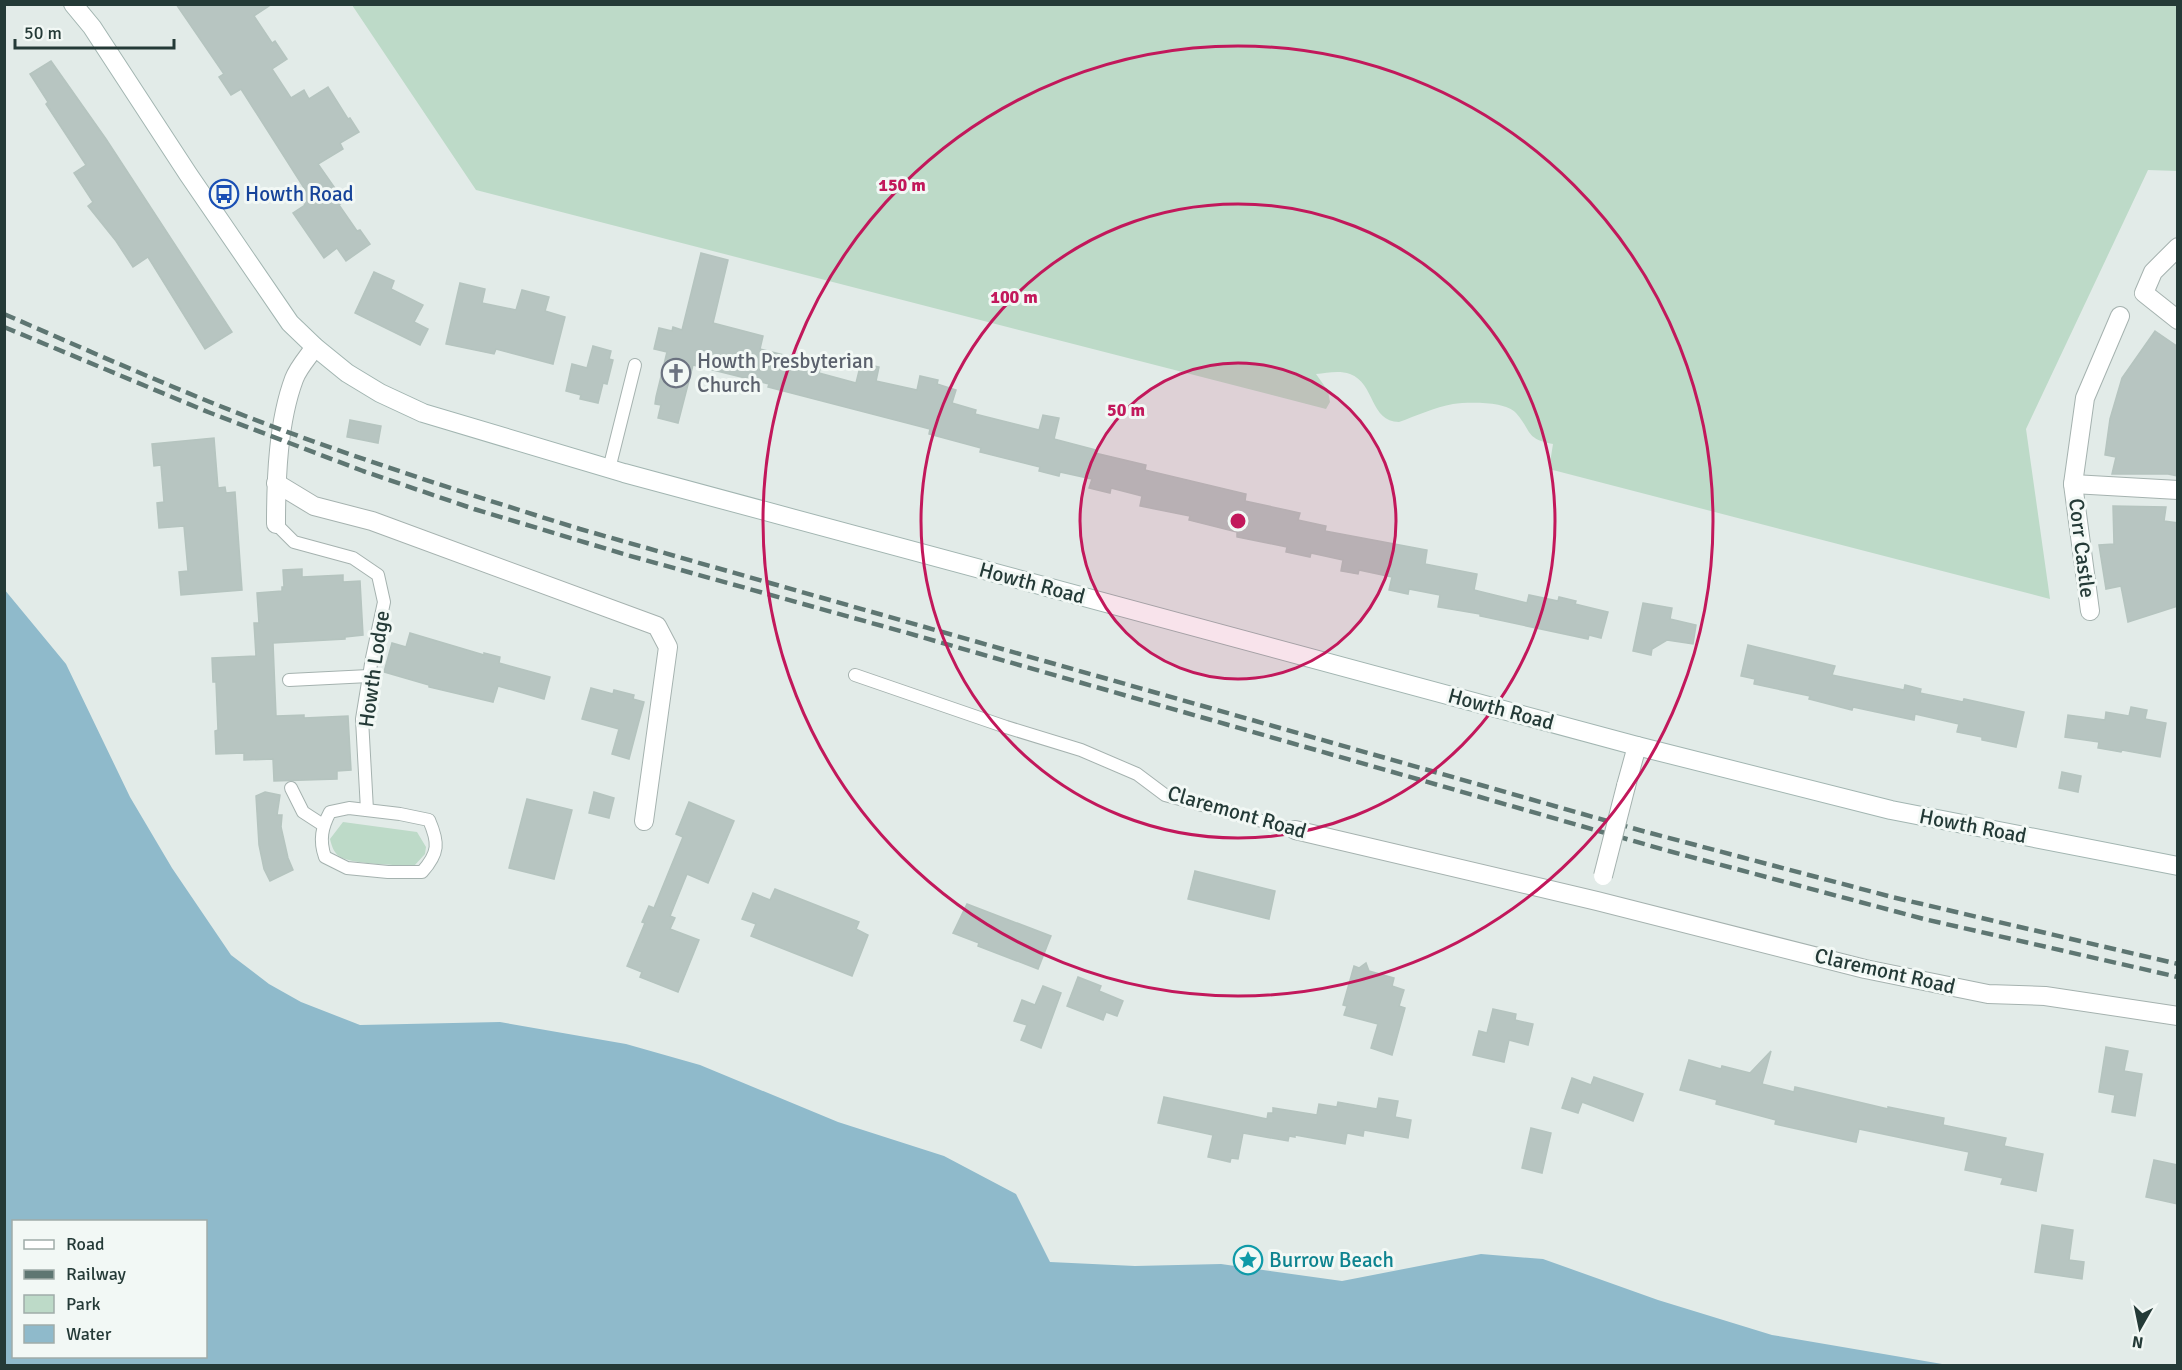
<svg xmlns="http://www.w3.org/2000/svg" width="2182" height="1370" viewBox="0 0 2182 1370" font-family="Signika,sans-serif">
  <style>
    .green { fill: #bddac8 }
    .water { fill: #8fbacb; fill-rule: evenodd }
    .building { fill: #b7c5c1; stroke: #b5c4bf; stroke-width: 1.5 }
    .lines { fill: none; stroke-linecap: round; stroke-linejoin: round }
    .lane-casing { stroke: #a5b2af; stroke-width: 14 }
    .street-casing { stroke: #a5b2af; stroke-width: 20 }
    .secondary-casing { stroke: #a2b5b1; stroke-width: 20 }
    .lane { stroke: #fff; stroke-width: 12 }
    .street { stroke: #fff; stroke-width: 18 }
    .secondary { stroke: #fff; stroke-width: 18 }
    .rail { stroke: #5e7672; stroke-width: 4.5; stroke-dasharray: 12 6; stroke-linecap: butt }
    .street-bridge-casing { stroke: #a5b2af; stroke-width: 20; stroke-linecap: butt }
    .street-bridge { stroke: #fff; stroke-width: 18 }
    .ring { fill: none; stroke: #c2185b; stroke-width: 3 }
    .labels { text-anchor: middle; stroke-width: 6; stroke-linejoin: round; paint-order: stroke }
    .transit-label { font-size: 21px; fill: #164399; stroke: #f2f8f5; text-anchor: start }
    .worship-label { font-size: 21px; fill: #5b616d; stroke: #f2f8f5; text-anchor: start }
    .street-label { font-size: 21px; fill: #243a37; stroke: #f2f8f5 }
    .culture-label { font-size: 21px; fill: #0d838f; stroke: #f2f8f5; text-anchor: start }
    .centre { fill: #c2185b; stroke: #f2f8f5; stroke-width: 3 }
    .ring-label { font-size: 18px; text-anchor: middle; font-weight: bold; fill: #c2185b; stroke: #f2f8f5; stroke-width: 6; stroke-linejoin: round; paint-order: stroke }
  </style>
  <rect width="100%" height="100%" fill="#e2ebe8"/>
  <g class="green">
    <path d="M352,5H2177V171L2148,170L2026,429L2050,599L1549,469L1553,444C1525,439 1532,431 1516,413C1505,401 1468,402 1453,404C1435,407 1416,416 1399,422C1370,422 1375,383 1350,374C1339,370 1327,373 1316,374L1328,391L1330,402L1326,409L476,190Z"/>
    <path d="M343,822L417,832L426,847L425,854L414,866C397,865 357,864 342,858C334,854 332,847 330,839Z"/>
  </g>
  <path class="water" d="M4,589L66,664L130,797L172,868L231,955L269,984L301,1002L360,1025L500,1022L626,1044L700,1065L838,1122L944,1156L1016,1194L1050,1262L1135,1266L1221,1264L1342,1281L1481,1254L1543,1259L1658,1300L1772,1335L1948,1365H5ZM14,1222H206V1356H14Z"/>
  <g class="building">
    <path d="M176,4H272L254,16L272,43L275,41L287,59L272,69L291,98L304,90L309,99L328,87L348,119L350,118L359,132L340,143L343,149L318,164L344,201L339,205L357,231L360,230L370,244L346,261L337,248L324,258L293,213L305,205L299,196L306,191L241,89L231,95L219,77L224,74Z"/>
    <path d="M51,61L106,139L232,332L205,349L148,257L133,267L116,241L88,206L93,202L74,173L86,165L46,104L48,102L30,74Z"/>
    <path d="M701,253L728,260L713,323L763,336L760,349L800,359L801,356L822,361L819,373L856,383L861,363L879,367L876,381L917,390L920,376L938,380L937,384L956,390L952,403L976,410L975,414L1039,430L1043,415L1059,418L1054,439L1096,450L1095,453L1146,465L1145,470L1246,494L1245,501L1300,513L1298,520L1326,526L1325,531L1427,550L1425,564L1477,574L1474,590L1527,603L1529,595L1558,601L1559,597L1576,601L1575,604L1608,612L1601,638L1589,635L1588,639L1480,616V614L1438,607L1440,595L1409,589L1408,594L1389,590L1392,577L1359,570L1358,574L1341,571L1343,560L1311,553L1310,557L1286,552L1287,547L1237,537V532L1189,520L1190,516L1140,506L1142,496L1111,488L1110,493L1089,488L1092,479L1060,472L1059,476L1039,471L1040,467L980,452L981,448L929,434L930,429L768,387L769,384L693,365L678,423L658,418L661,405L655,404L656,397L667,352L654,349L659,328L672,331L673,327L682,330Z"/>
    <path d="M374,272L394,281L391,289L423,305L414,322L428,329L420,345L355,313Z"/>
    <path d="M460,283L485,289L482,303L516,310L522,290L549,297L545,311L565,317L553,364L496,349L494,354L446,344Z"/>
    <path d="M2155,331L2178,347V476L2168,474H2112L2116,457L2105,455L2110,419L2122,378Z"/>
    <path d="M593,346L611,351L609,359L613,360L607,384L603,383L598,403L580,399L581,395L566,391L572,364L587,368Z"/>
    <path d="M350,420L381,426L378,443L347,437Z"/>
    <path d="M214,438L218,488L225,487L226,493L235,492L242,590L181,595L179,572L188,571L184,526L159,528L157,503L164,502L161,465L154,466L152,444Z"/>
    <path d="M2113,506L2166,507L2164,521L2178,523V606L2128,622L2121,586L2106,589L2099,545L2114,544Z"/>
    <path d="M302,569V577L343,575V582L360,581L363,635L345,637V639L273,643L276,716L304,715V718L348,716L351,770L337,771V779L274,781L273,759L244,760V753L216,754L215,731L218,730L216,682H213L212,658L256,656L254,623H259L257,593L282,591V587H284L283,570Z"/>
    <path d="M1643,603L1672,608L1670,619L1696,625L1693,644L1667,640L1652,649L1651,655L1633,651Z"/>
    <path d="M410,633L484,655V653L500,657L499,663L550,677L544,699L498,686L493,702L429,687V685L384,672L392,643L406,647Z"/>
    <path d="M1748,645L1835,666L1832,675L1904,690L1905,685L1921,689L1920,693L1963,702L1964,699L2024,712L2016,747L1982,740V737L1957,732L1959,724L1915,714L1914,720L1853,707L1852,710L1809,699L1810,696L1754,684L1755,679L1741,676Z"/>
    <path d="M591,688L613,694L614,690L634,695L633,699L644,702L629,759L612,754L619,729L582,719Z"/>
    <path d="M2131,707L2147,710L2145,719L2166,723L2160,757L2122,750L2121,752L2098,748L2099,742L2065,737L2068,715L2105,720L2106,712L2129,716Z"/>
    <path d="M2062,772L2081,776L2078,792L2059,788Z"/>
    <path d="M265,792L280,795L277,815H282L281,827L288,858L293,870L270,881L264,869L259,845L256,796Z"/>
    <path d="M594,792L614,798L609,818L589,813Z"/>
    <path d="M527,799L572,810L554,879L509,868Z"/>
    <path d="M689,802L734,821L708,883L687,874L670,916L675,918L670,929L699,940L678,992L640,977L642,972L627,966L645,923L642,922L649,906L654,908L683,837L676,834Z"/>
    <path d="M1195,871L1275,891L1269,919L1188,899Z"/>
    <path d="M775,889L859,922L856,929L868,935L852,976L751,936L756,924L742,919L753,893L770,900Z"/>
    <path d="M967,904L1051,936L1038,969L978,946L979,943L953,933Z"/>
    <path d="M1366,963L1369,971L1394,978L1392,986L1404,990L1399,1006L1405,1008L1392,1055L1371,1048L1378,1024L1344,1015L1347,1006L1343,1005L1354,966L1359,968Z"/>
    <path d="M1078,977L1101,986L1099,991L1123,1001L1117,1016L1106,1012L1103,1020L1067,1006Z"/>
    <path d="M1043,986L1061,993L1041,1048L1021,1040L1027,1025L1014,1021L1022,1000L1035,1005Z"/>
    <path d="M1493,1009L1516,1014L1515,1020L1533,1024L1528,1045L1509,1040L1504,1062L1473,1055L1479,1031L1487,1033Z"/>
    <path d="M2106,1047L2128,1051L2124,1071L2142,1074L2135,1116L2112,1112L2115,1095L2099,1092Z"/>
    <path d="M1771,1051L1762,1084L1794,1092L1795,1087L1888,1109V1107L1944,1118L1943,1125L2006,1138L2004,1146L2043,1154L2036,1191L2001,1184L2003,1178L1965,1170L1969,1152L1859,1129L1856,1142L1775,1124L1776,1120L1716,1104L1717,1100L1680,1090L1689,1060L1721,1069L1722,1066L1750,1073Z"/>
    <path d="M1594,1077L1643,1094L1633,1121L1582,1102L1578,1113L1562,1108L1572,1078L1591,1085Z"/>
    <path d="M1164,1097L1267,1119L1268,1113H1273V1108L1317,1115L1319,1104L1337,1107L1338,1102L1377,1109L1379,1098L1398,1101L1395,1117L1411,1120L1408,1138L1364,1130L1363,1136L1347,1133L1345,1144L1295,1135V1137L1289,1136L1288,1141L1243,1133L1238,1159L1231,1158L1230,1162L1208,1157L1213,1135L1158,1123Z"/>
    <path d="M1531,1128L1551,1133L1542,1173L1522,1168Z"/>
    <path d="M2154,1160L2178,1165V1204L2146,1197Z"/>
    <path d="M2042,1225L2073,1230L2069,1260L2084,1262L2082,1279L2035,1272Z"/>
  </g>
  <g class="lines">
    <g class="lane-casing">
      <g id="lane">
        <path d="M609,469L635,365"/>
        <path d="M276,524L294,542L353,558L378,575L384,602L372,658L362,719L367,810"/>
        <path d="M855,675L1006,727L1081,750L1137,774L1165,795L1295,830"/>
        <path d="M289,680L369,676"/>
        <path d="M291,788L303,812L323,825"/>
        <path d="M349,808L400,814L429,820C439,843 439,853 422,872H388L347,868L325,857C319,840 322,827 330,812Z"/>
      </g>
    </g>
    <g class="street-casing">
      <g id="street">
        <path d="M2178,247L2153,272L2144,293L2178,320"/>
        <path d="M276,483L314,506L372,521L657,626L668,647L644,821"/>
        <path d="M2073,484L2178,490"/>
        <path d="M276,524C276,478 278,422 294,379C298,368 308,357 315,347"/>
        <path d="M2090,611L2073,484L2085,398L2120,316"/>
        <path d="M1626,786L1637,746"/>
        <path d="M1295,830L1597,901L1865,969L1988,994L2045,996L2178,1016"/>
      </g>
    </g>
    <g class="secondary-casing">
      <path id="secondary" d="M73,4L92,27L188,174L290,323L315,347L347,373L380,393L423,413L624,473L1637,746L1891,810L2178,866"/>
    </g>
    <use href="#lane" class="lane"/>
    <use href="#street" class="street"/>
    <use href="#secondary" class="secondary"/>
    <g class="rail">
      <path d="M4,314C96,354 188,395 282,430C380,466 480,498 580,529L1639,830L1892,897L2178,964"/>
      <path d="M4,327L208,412L363,471L474,509L627,555L904,632L1665,850L1924,919L2178,977"/>
    </g>
    <g class="street-bridge-casing">
      <path id="street-bridge" d="M1603,876L1626,786"/>
    </g>
    <use href="#street-bridge" class="street-bridge"/>
  </g>
  <circle cx="1238" cy="521" r="158" fill="#c2185b" fill-opacity=".12"/>
  <g class="ring">
    <circle cx="1238" cy="521" r="158"/>
    <circle cx="1238" cy="521" r="317"/>
    <circle cx="1238" cy="521" r="475"/>
  </g>
  <defs>
    <g id="bus-ring" transform="scale(1.5)"><circle r="9.5" fill="#f2f8f5" stroke="#1a4fb4" stroke-width="1.5"/><path d="M-5-6H5V4H4V6H2V4H-2V6H-4V4H-5ZM-3.5-4V0h7V-4ZM-3.5 1.2v1.5H-2V1.2ZM2 1.2v1.5H3.5V1.2Z" fill="#1a4fb4"/></g>
    <g id="church-ring" transform="scale(1.5)"><circle r="9.5" fill="#f2f8f5" stroke="#6b7280" stroke-width="1.5"/><path d="M-1.2-6h2.4v3.5h3.3v2.4h-3.3V6h-2.4V-.1h-3.3v-2.4h3.3Z" fill="#6b7280"/></g>
    <g id="sight-ring" transform="scale(1.5)"><circle r="9.5" fill="#f2f8f5" stroke="#0f9aa8" stroke-width="1.5"/><path d="M0-6L1.8-2.2L6-1.7L2.9 1.2L3.7 5.4L0 3.3L-3.7 5.4L-2.9 1.2L-6-1.7L-1.8-2.2Z" fill="#0f9aa8"/></g>
  </defs>
  <g fill-rule="evenodd">
    <use href="#bus-ring" x="224" y="194"/>
    <use href="#church-ring" x="676" y="373"/>
    <use href="#sight-ring" x="1248" y="1260"/>
  </g>
  <g class="labels">
    <g class="transit-label">
      <text x="245" y="201">Howth Road</text>
    </g>
    <g class="worship-label">
      <text x="697" y="368">Howth Presbyterian<tspan x="697" dy="24">Church</tspan></text>
    </g>
    <g class="street-label">
      <text transform="translate(2082 548) rotate(83)" y="7">Corr Castle</text>
      <text transform="translate(1032 583) rotate(15)" y="7">Howth Road</text>
      <text transform="translate(374 669) rotate(-82)" y="7">Howth Lodge</text>
      <text transform="translate(1501 709) rotate(15)" y="7">Howth Road</text>
      <text transform="translate(1237 812) rotate(16)" y="7">Claremont Road</text>
      <text transform="translate(1973 826) rotate(11)" y="7">Howth Road</text>
      <text transform="translate(1885 971) rotate(13)" y="7">Claremont Road</text>
    </g>
    <g class="culture-label">
      <text x="1269" y="1267">Burrow Beach</text>
    </g>
  </g>
  <circle cx="1238" cy="521" r="9" class="centre"/>
  <g class="ring-label">
    <text x="902" y="191">150 m</text>
    <text x="1014" y="303">100 m</text>
    <text x="1126" y="416">50 m</text>
  </g>
  <rect width="2182" height="1370" fill="none" stroke="#243a37" stroke-width="12"/>
  <rect x="12" y="1220" width="195" height="138" fill="#f2f8f5" stroke="#a0aca9" stroke-width="1.5"/>
  <rect x="24" y="1240" width="30" height="9" fill="#ffffff" stroke="#a0aca9" stroke-width="1.5"/>
  <text x="66" y="1250" font-size="18" fill="#243a37">Road</text>
  <rect x="24" y="1270" width="30" height="9" fill="#5e7672" stroke="#a0aca9" stroke-width="1.5"/>
  <text x="66" y="1280" font-size="18" fill="#243a37">Railway</text>
  <rect x="24" y="1295" width="30" height="18" fill="#bddac8" stroke="#a0aca9" stroke-width="1.5"/>
  <text x="66" y="1310" font-size="18" fill="#243a37">Park</text>
  <rect x="24" y="1325" width="30" height="18" fill="#8fbacb" stroke="#a0aca9" stroke-width="1.5"/>
  <text x="66" y="1340" font-size="18" fill="#243a37">Water</text>
  <g transform="translate(2140 1328) rotate(189)" stroke="#f2f8f5" stroke-width="4.5" paint-order="stroke">
  <path d="M0-4.5L10 22L0 15L-10 22Z" fill="#243a37"/>
  <text y="-9" font-size="16" font-weight="bold" text-anchor="middle" fill="#243a37">N</text>
  </g>
  <path d="M15 39v9h159v-9" fill="none" stroke="#243a37" stroke-width="3"/>
  <text x="24" y="39" font-size="18" fill="#243a37" stroke="#f2f8f5" stroke-width="4.5" paint-order="stroke">50 m</text>
</svg>
